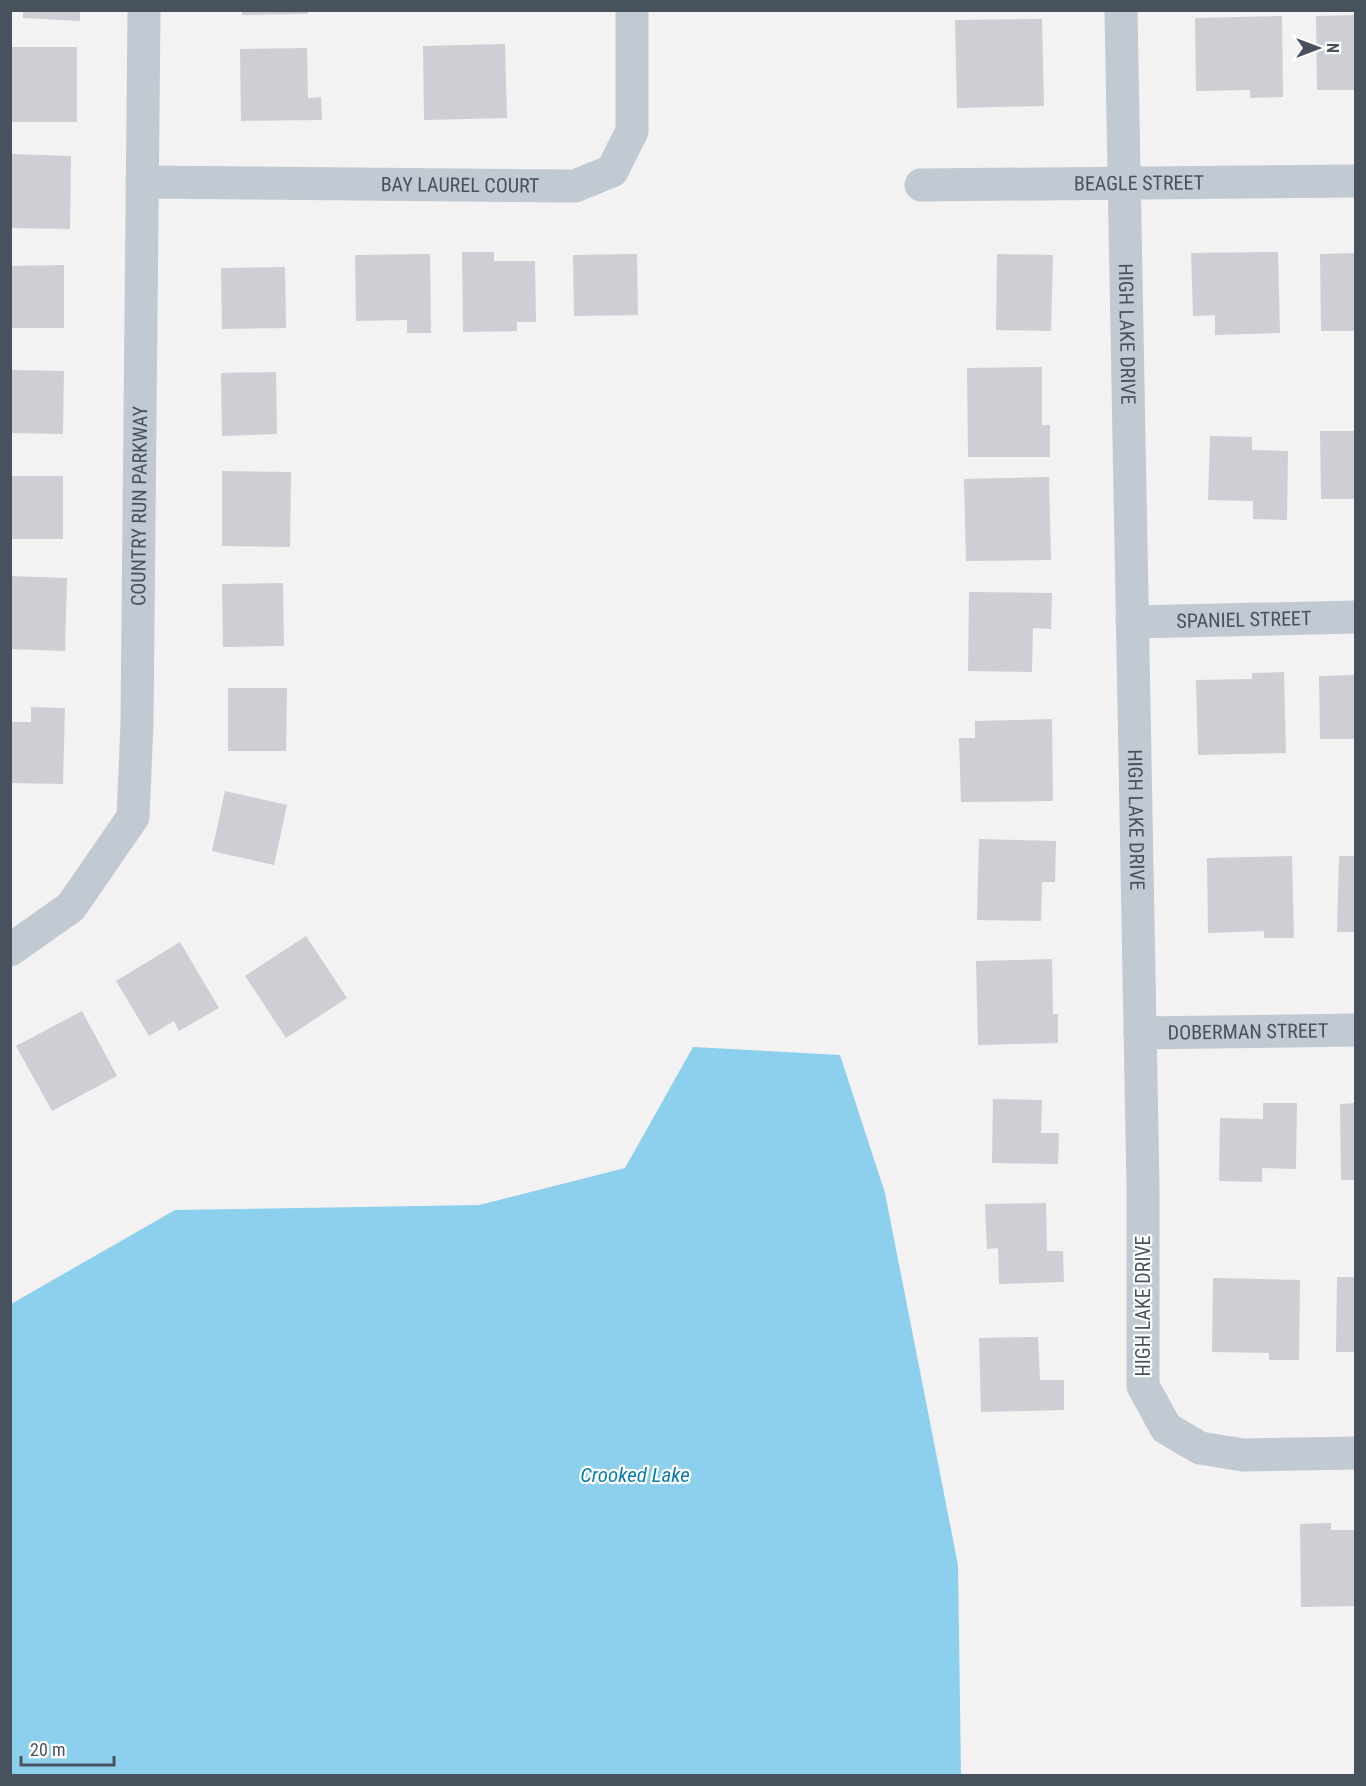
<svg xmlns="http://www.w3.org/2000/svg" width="1366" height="1786" viewBox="0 0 1366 1786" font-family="'Roboto Condensed',sans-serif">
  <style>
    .water { fill: #8cd0ee }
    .building { fill: #cdcfd5 }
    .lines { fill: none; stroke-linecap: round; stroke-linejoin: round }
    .street { stroke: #c1c9d2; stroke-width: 33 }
    .labels { text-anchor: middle; stroke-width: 4.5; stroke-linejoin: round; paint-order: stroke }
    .street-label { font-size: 20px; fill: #48525f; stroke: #fff }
    .water-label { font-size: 21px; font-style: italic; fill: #0a7caf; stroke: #fff }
  </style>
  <rect width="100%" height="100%" fill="#f3f1f1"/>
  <path class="water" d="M693,1047L840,1055L885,1193L958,1565L961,1775H11V1304L175,1210L479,1205L625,1168Z"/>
  <g class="building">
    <path d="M23,10H80V21L23,18Z"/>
    <path d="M242,10H308V14L242,15Z"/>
    <path d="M1356,15V90H1317L1316,16Z"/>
    <path d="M1282,16L1283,97L1250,98V90L1196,91L1195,18Z"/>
    <path d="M1042,19L1044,106L957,108L955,20Z"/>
    <path d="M505,44L507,118L424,120L423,46Z"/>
    <rect x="10" y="47" width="67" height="75"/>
    <path d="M307,48L308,98L321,97L322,120L241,121L240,49Z"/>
    <path d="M10,154L71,156L70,229L10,228Z"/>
    <path d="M462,252H494V261H535L536,322H517V331L463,332Z"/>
    <path d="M1278,252L1280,333L1215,335V315L1193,316L1191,253Z"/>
    <path d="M1356,253V331H1321L1320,254Z"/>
    <path d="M430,254L431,333H407V320L356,321L355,255Z"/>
    <path d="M637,254L638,315L574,316L573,255Z"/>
    <path d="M997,254L1053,255L1051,331L996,330Z"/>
    <path d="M64,265V328H10V266Z"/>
    <path d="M285,267L286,328L222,329L221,268Z"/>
    <path d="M1042,367V425H1050V457H968L967,368Z"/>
    <path d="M10,370L64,371L63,434L10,433Z"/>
    <path d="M276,372L277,434L222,436L221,373Z"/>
    <path d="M1320,431H1356V499H1321Z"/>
    <path d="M1210,436L1252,437V450L1288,451L1287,520L1253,519V501L1208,500Z"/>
    <path d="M222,471L291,472L290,547L222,546Z"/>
    <rect x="10" y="476" width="53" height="63"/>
    <path d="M1049,477L1051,560L966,561L964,479Z"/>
    <path d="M10,576L67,578L65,651L10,649Z"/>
    <path d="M283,583L284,646L223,647L222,584Z"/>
    <path d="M969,592L1052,593L1051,629L1033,628L1032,672L968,671Z"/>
    <path d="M1284,672L1286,753L1198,755L1196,680L1252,679V673Z"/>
    <path d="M1356,675V739H1320L1319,676Z"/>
    <path d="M228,688H287L286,751H228Z"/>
    <path d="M31,707L65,708L63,784L10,783V722H31Z"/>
    <path d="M1052,719L1053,801L961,802L959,738H975V721Z"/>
    <path d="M225,791L287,805L274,865L212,851Z"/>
    <path d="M979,839L1056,841L1055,882H1042L1041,921L977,920Z"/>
    <path d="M1292,856L1294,938H1264V931L1208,933L1207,858Z"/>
    <path d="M1339,856H1356V932H1337Z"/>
    <path d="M306,936L347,998L286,1038L245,976Z"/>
    <path d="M180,942L219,1008L179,1031L174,1021L149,1036L116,981Z"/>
    <path d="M1052,959L1053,1014H1058V1043L978,1045L976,961Z"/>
    <path d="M82,1011L117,1076L52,1111L16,1046Z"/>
    <path d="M993,1099L1042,1100L1041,1133H1059L1058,1164L992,1163Z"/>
    <path d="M1263,1103H1297L1296,1169L1262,1168V1182L1219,1181L1220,1118L1263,1119Z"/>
    <path d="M1356,1103V1180H1341L1340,1104Z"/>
    <path d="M1046,1203L1047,1251H1063L1064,1282L999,1284L998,1248L987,1249L985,1204Z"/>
    <path d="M1337,1277H1356V1352H1336Z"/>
    <path d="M1213,1278L1300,1280L1299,1360H1269V1353L1212,1352Z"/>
    <path d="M1038,1337L1040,1380H1064V1410L981,1412L979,1338Z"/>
    <path d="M1331,1523V1530H1356V1606L1301,1607L1300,1524Z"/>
  </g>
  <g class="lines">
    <g class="street">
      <path id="s1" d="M1121,10L1143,1188V1386L1166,1428L1200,1448L1243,1455L1356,1453"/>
      <path id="s2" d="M142,182L575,186L612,171L632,131V13"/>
      <path id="s3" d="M921,185L1356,181"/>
      <path id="s4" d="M1132,622L1356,617"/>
      <path id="s5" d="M10,950L71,907L133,817L137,724L144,10"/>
      <path id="s6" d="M1140,1033L1356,1030"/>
    </g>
  </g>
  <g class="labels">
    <g class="street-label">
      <text dy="7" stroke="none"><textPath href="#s3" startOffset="218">BEAGLE STREET</textPath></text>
      <text dy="7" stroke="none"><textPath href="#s2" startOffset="318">BAY LAUREL COURT</textPath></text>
      <text dy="7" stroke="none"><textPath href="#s1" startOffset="324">HIGH LAKE DRIVE</textPath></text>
      <text dy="7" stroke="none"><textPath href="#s5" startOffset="495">COUNTRY RUN PARKWAY</textPath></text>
      <text dy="7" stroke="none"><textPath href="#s4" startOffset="112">SPANIEL STREET</textPath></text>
      <text dy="7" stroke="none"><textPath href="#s1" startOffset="810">HIGH LAKE DRIVE</textPath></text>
      <text dy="7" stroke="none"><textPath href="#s6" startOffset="108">DOBERMAN STREET</textPath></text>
      <text transform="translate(1143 1306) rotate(-90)" y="7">HIGH LAKE DRIVE</text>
    </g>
    <g class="water-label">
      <text x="635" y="1482">Crooked Lake</text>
    </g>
  </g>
  <rect width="1366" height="1786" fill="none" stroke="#48525f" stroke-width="24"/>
  <g transform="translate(1318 48) rotate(90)" stroke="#ffffff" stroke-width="4.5" paint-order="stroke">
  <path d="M0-4.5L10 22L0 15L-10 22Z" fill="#48525f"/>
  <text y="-9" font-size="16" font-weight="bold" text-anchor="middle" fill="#48525f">N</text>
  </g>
  <path d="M21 1756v9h93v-9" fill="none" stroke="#48525f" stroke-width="3"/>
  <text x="30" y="1756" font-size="18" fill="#48525f" stroke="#ffffff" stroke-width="4.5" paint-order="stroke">20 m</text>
</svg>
